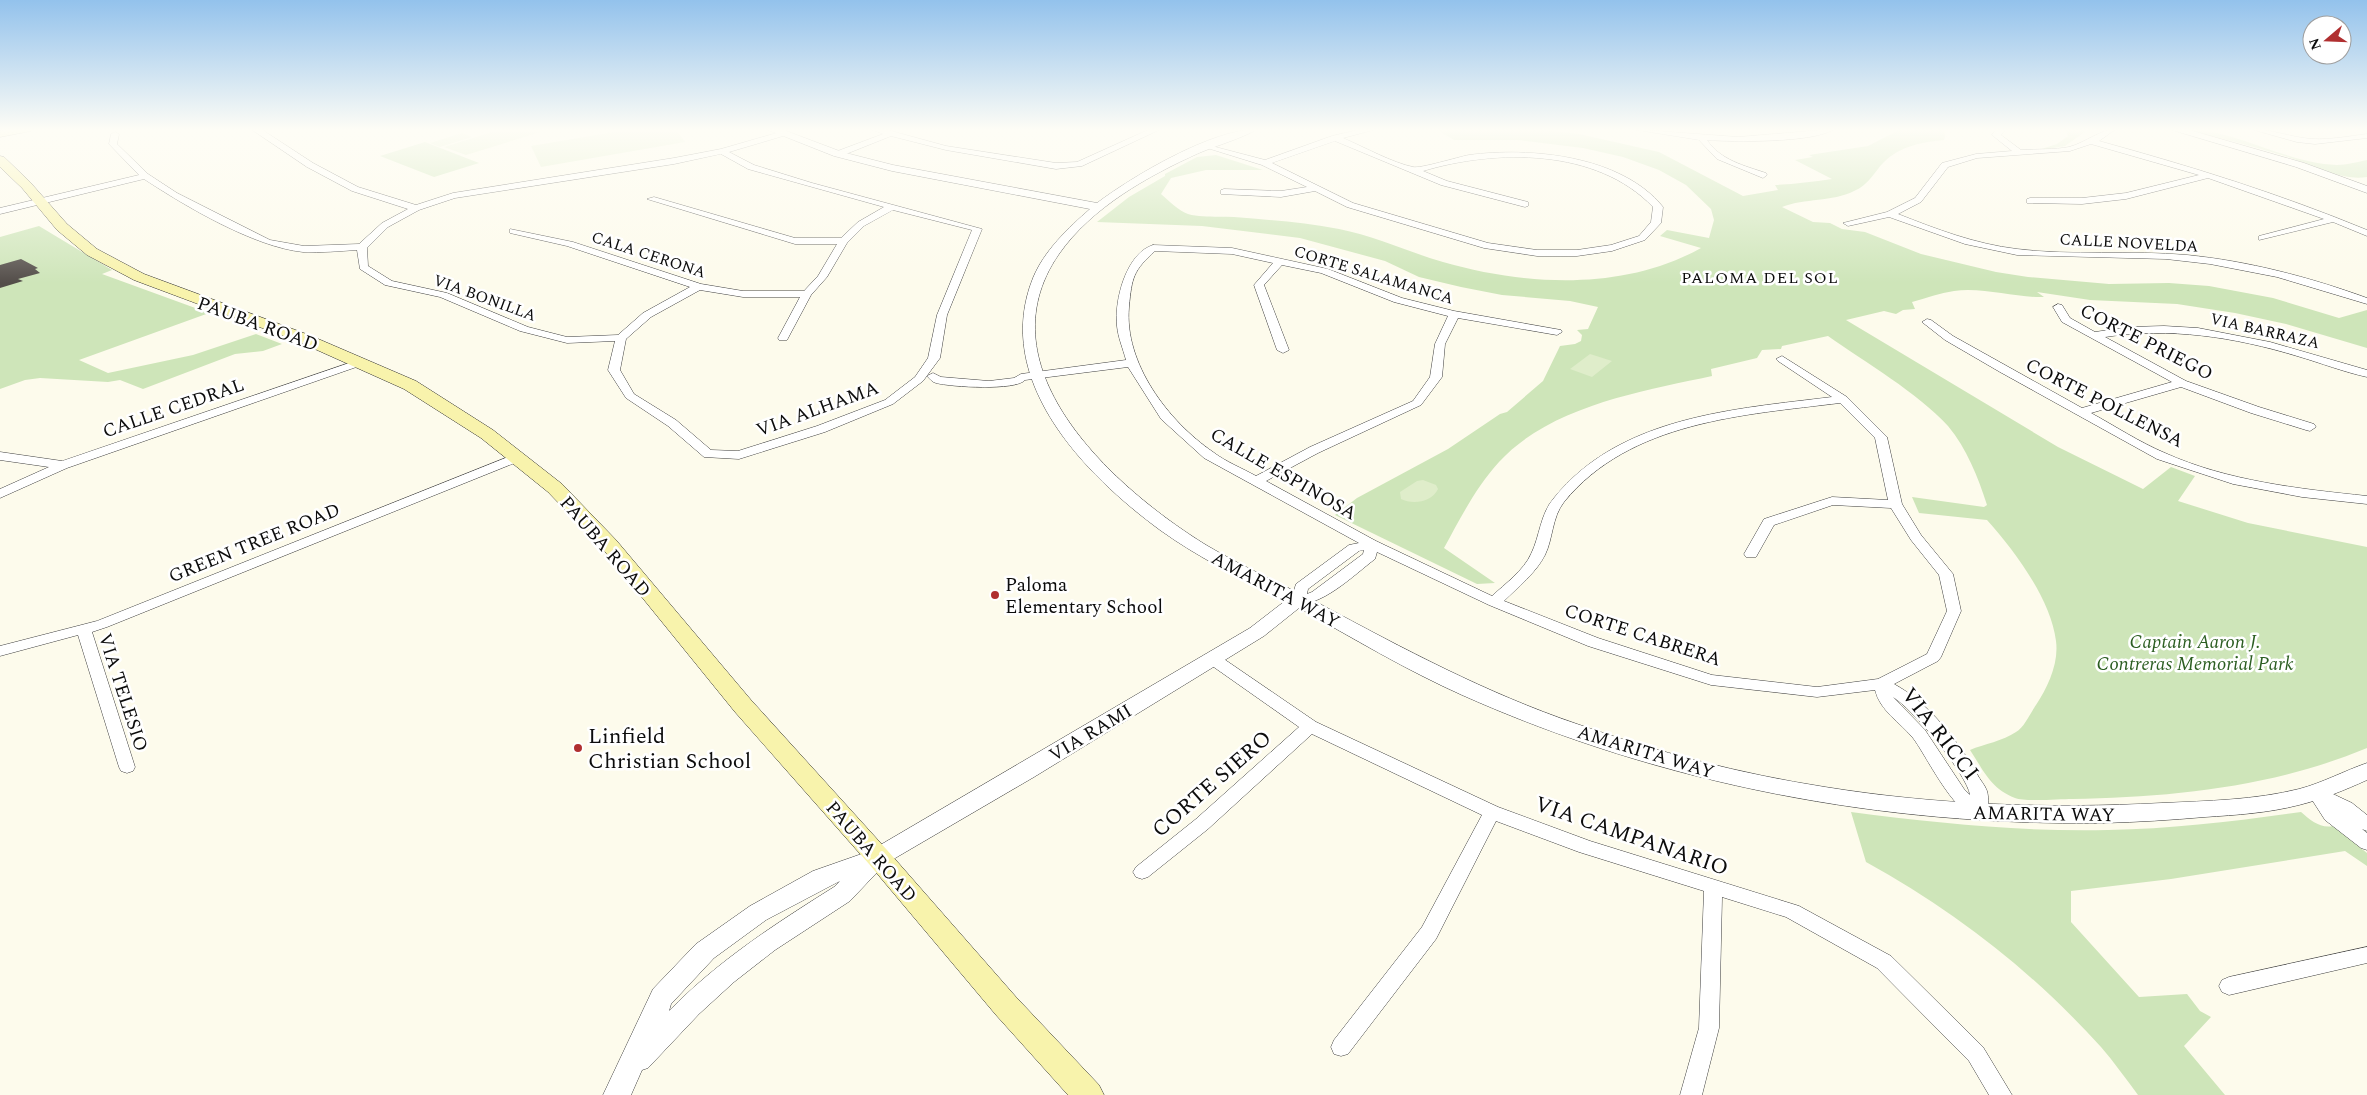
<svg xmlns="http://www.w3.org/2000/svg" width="2367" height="1095" viewBox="0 0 2367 1095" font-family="Spectral,serif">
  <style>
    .green { fill: #cee5b9 }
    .pitch { fill: #dfedca }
    .building { fill: #534d49 }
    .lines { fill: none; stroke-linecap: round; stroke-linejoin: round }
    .minor-casing { stroke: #3f3f3f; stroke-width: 1 }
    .tertiary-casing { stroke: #3f3f3f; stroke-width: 1 }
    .secondary-casing { stroke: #2e2e2e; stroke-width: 1 }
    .minor { fill: #fff; fill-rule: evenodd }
    .tertiary { fill: #fff; fill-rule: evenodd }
    .secondary { fill: #f8f3ac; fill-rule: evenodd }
    .poi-dot { fill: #b02f30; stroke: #fff; stroke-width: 2 }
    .labels { text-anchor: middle; stroke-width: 5; stroke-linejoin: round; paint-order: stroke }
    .far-street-label { font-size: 16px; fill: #0c0c0c; stroke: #fff }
    .far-neighbourhood-label { font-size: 16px; letter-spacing: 1px; fill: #0c0c0c; stroke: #fff }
    .street-label { font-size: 19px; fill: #0c0c0c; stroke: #fff }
    .poi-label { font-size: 19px; fill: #0c0c0c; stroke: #fff; text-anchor: start }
    .park-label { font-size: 19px; font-style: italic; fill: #2c5e22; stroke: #fff }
    .near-street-label { font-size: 22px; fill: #0c0c0c; stroke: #fff }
    .near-poi-label { font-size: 22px; fill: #0c0c0c; stroke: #fff; text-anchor: start }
  </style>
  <rect width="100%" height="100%" fill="#fdfbec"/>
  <g class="green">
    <path d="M1436,129H1536L1579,134L1659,152L1743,196L1778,190L1775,185C1794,184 1812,182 1832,179L1795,160L1813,157L1809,155L1868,146L1901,129H1944L1945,137L1944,140C1923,142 1900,146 1884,162C1874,172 1869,185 1854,191C1832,202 1805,198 1782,207L1813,222L1830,223L1842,229L1865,232L1921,254L1996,272L2028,277L2109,284L2169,283L2209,286L2273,298L2339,318L2367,310V348L2286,324L2235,313L2177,304L2090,300L2037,292L2044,297C2015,298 1984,287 1954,291C1940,293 1926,298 1912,302L1915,309L1903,310L1896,314L1884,311L1846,320L2058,447L2143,489L2171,467L2195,476L2178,501L2248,523L2367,547V748C2274,787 2172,797 2072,799C2060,799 2025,802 2015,798C1990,788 1984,771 1970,750C1984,744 2003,741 2016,732C2024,728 2031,712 2036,705C2048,687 2059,663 2056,641C2051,599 2014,550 1987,520L1919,513L1912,497L1984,507L1987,505C1978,477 1967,449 1948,426C1918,393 1865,362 1828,336L1782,346L1781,349L1762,350L1757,358L1711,369L1712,376C1643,391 1550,406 1499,462C1476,487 1460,519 1444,548L1495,583L1477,584L1335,515L1357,498L1448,449L1500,414L1507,412L1543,381L1560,346L1575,344L1581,341L1582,335L1577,330L1588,329L1598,307L1570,301L1502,295L1461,287L1419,277L1385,261L1300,238L1202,226L1097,222L1129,197L1165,176V174L1197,157L1216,155L1263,170H1206L1171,178L1161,194C1168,200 1179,211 1188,214C1202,218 1219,216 1234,217C1269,220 1304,222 1339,229C1375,236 1408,252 1443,262C1526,286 1624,291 1701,248L1660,236L1667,230L1709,238L1714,220L1711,209L1686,185L1659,170L1623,157L1583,148L1519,140H1454Z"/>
    <path d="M2065,129H2089L2065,146L2035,151L2057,144L2068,136Z"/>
    <path d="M2183,129C2236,129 2284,163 2337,165C2346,165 2357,162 2367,160V177C2339,181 2312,165 2285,156C2252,146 2217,137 2183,129Z"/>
    <path d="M425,142L479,163L434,177L380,156Z"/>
    <path d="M39,226L112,270L102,274L209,313L79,360L108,373L193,355L256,334L282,344L263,351L235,354L143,389L120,380L108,382L40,378L25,380L0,389V237Z"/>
    <path d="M1851,812C1936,823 2022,832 2108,830C2173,829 2237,821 2301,812C2310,820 2321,829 2333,826L2367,853V866L2345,851L2171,879L2071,891V922L2139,997L2187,994L2200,1011L2211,1017L2184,1046L2225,1095H2138C2126,1079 2114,1062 2101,1047C2031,970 1956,912 1866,862Z"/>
  </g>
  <g class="pitch">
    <path d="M502,129H550L466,155L444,147Z"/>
    <path d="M632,129H676L685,142L541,167L531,146Z"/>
    <path d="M462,133L472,137L440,147L430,143Z"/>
    <path d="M1590,354L1612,361L1592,377L1570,369Z"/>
    <path d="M1423,480L1436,485L1438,489C1432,502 1413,505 1401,499L1400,492L1417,481Z"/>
  </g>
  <path class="building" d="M21,259L38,268L35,269L40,273L18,279L23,281L0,288V265Z"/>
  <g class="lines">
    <g class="minor-casing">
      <g id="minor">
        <path d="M251,129H261L313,163L358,187L416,205L453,193L674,158L721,149L780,132H783V136L729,152L754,165L812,183L982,229L947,315L940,358L923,381L893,404L825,432L739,459L704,457L668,426L626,398L608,370L615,341L567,343L520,331L440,297L385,285L360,269L357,250C340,251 321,253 303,252C254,247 185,206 144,179L0,214V208L139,175L109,144L111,134L115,132L119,134L117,144L148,174L177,193L270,240L304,246L359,244L382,223L408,209L352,191L307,167ZM721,154L748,169L884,207L858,222L841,238H795L654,197L647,199L795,244H837L818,276L804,291H743L701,284L573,242L510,229V233L567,246L690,287L643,313L618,335L567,337L528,327L447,293L392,281L368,266L367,248L388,227L419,210L455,198L674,164ZM893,210L972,230L937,315L928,358L915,377L885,400L817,426L738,451L711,450L676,420L634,394L620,370L626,339L651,317L700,290L743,297H800L778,338L779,340H787L811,295L827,277L847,243L864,226Z"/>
        <path d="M870,129H884L946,146L1056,163L1077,162L1150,129H1161L1082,166L1056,169L946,150L891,136L841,156H835V152L883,134Z"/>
        <path d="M1362,129H1377L1343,138C1364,147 1393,163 1413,167C1420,169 1458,157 1469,155C1529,147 1621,155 1663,207L1661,223L1645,240L1612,251L1577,256H1537L1484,248L1347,207L1315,191L1281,197L1221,194V190L1224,189L1281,191L1307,187L1262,165L1204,147L1208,145L1265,160L1332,136ZM1335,141L1441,185L1525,207L1528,206V202L1447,181L1423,171C1496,149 1597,148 1653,207L1651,222L1639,236L1611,245L1577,250H1537L1488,243L1353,203L1272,163Z"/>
        <path d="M1631,129L1738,137L1834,129C1815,143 1732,142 1707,140C1720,160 1745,166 1766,173L1767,175L1763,178L1717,159L1699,140Z"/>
        <path d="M1997,129H2006L2001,135L2021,150C2037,149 2054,150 2069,147C2085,143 2101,129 2116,129L2099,141C2190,166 2280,194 2367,230V236L2333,222L2259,240V236L2324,219L2208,178L2126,199L2082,204L2027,203V199L2030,198H2082L2126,193L2199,175L2091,144L2070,151L1977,158L1948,167L1921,202L1898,214C1936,229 1975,244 2017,249C2073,256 2130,250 2187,255C2248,261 2309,277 2367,298V304L2277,277L2210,264L2166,259L2017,255L1965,244L1889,217L1848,226L1843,223L1887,212L1915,198L1942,163L1976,154L2012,151L1992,135Z"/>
        <path d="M2251,129C2272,129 2292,138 2313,139C2330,140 2350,136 2367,134V138L2315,144L2297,142Z"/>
        <path d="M1153,245L1232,248L1328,269L1402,298L1454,311L1561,330L1562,332L1557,335L1458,318L1445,344L1442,377L1421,405L1318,453L1266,481L1376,541L1492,596C1505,584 1524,570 1531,554C1540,536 1540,514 1554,498C1620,416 1735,409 1832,397L1778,361L1776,359L1782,356L1847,397L1887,437L1902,504L1921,535L1953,574L1961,611L1941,657L1938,661L1894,684C1929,703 1957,740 1977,774C1980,780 1985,785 1987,791C1989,798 1989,811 1985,818C1959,826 1927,756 1913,738C1900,722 1880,711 1875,690L1817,697L1711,685L1588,646L1489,605L1377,552L1375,559C1355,574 1319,610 1293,603L1291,600L1296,584L1349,545L1359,543L1204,458L1161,419L1128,367L1025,380C1016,391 951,387 936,383C932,382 930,379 927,376L933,373L941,377L989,381L1014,378L1021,374L1126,360C1123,349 1118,337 1117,326C1114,301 1126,253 1153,245ZM1155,251L1232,254L1273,263L1254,285L1277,350L1283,353L1289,350L1264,285L1282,265L1321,273L1394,302L1448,316L1435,344L1430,377L1413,401L1310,447L1256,476C1242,468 1226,462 1213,452C1168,421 1124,363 1129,307C1132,277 1133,271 1155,251ZM1840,403L1875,438L1888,500L1832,497L1764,519L1744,554L1746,557H1756L1774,525L1833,505L1891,508L1911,540L1939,575L1947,611L1927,654L1878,679L1817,687L1712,675L1598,638L1504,601C1518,587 1536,573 1545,555C1553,539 1552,517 1564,502C1630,421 1744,415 1840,403ZM1364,550L1363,554L1312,592L1307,594L1308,589L1359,551ZM1893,697C1912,708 1967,774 1970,795L1964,789L1925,730Z"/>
        <path d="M2058,304L2062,305L2070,318L2095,332L2129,327L2164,326L2198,328L2270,342L2367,370V377C2344,372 2321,363 2297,356C2234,337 2170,327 2105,337L2186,381L2259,407L2314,424L2316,427L2310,431L2306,430L2251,413L2181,387L2091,413C2115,426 2139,442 2165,453C2227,481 2300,489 2367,496V504L2302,497L2233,484L2157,459L2000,372L1945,340L1922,322L1927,319L1931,320L1953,336L2082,408L2172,382L2062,322L2053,307Z"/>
        <path d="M361,359L367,362L365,364L67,468L0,498V489L49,467L0,460V452L62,461Z"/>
        <path d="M518,453L522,454L524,457L522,460L107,627L92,632L135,767L133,771L127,773L121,771L119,767L78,635L0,656V646L97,621Z"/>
        <path d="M1213,654L1218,655L1316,722L1498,807L1590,841L1799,906L1891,956L1983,1047L2012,1095H1989L1969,1061L1877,968L1786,917L1722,897L1719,1028L1702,1095H1680L1699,1028L1704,891L1579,852L1496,821L1436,939L1348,1054L1341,1056L1334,1054L1331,1047L1334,1040L1422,927L1482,815L1312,734L1208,829L1148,877L1142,879L1136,877L1133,872L1136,867L1196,819L1299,727L1208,663L1205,659L1208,655Z"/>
        <path d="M2316,786L2352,803L2367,815V831L2362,829L2367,833V850L2361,848L2325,820L2307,792L2310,787Z"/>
        <path d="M2367,947V963L2229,995L2222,992L2219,986L2222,980L2229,977Z"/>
      </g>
    </g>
    <g class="tertiary-casing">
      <g id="tertiary">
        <path d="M766,129H781L842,152L893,165L1097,203C1133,176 1212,129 1258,129C1240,139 1218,145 1199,153C1148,176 1092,207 1059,254C979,369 1117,490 1206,545C1243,567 1282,584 1320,604C1404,649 1486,693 1577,724C1657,752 1741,774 1825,787C1937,805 2049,809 2162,803C2207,801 2255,800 2299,789C2322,783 2344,771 2367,763V780C2345,790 2323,799 2299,805C2268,813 2236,815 2205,817C2171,820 2138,822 2104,823C1883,826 1664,785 1462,695C1406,670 1353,638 1299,608L1264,636L1034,777L885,864L850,901L775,950L734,982L699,1014L648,1068L642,1070L631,1095H603L653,989L696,944L750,906L813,871L870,851L1250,628L1285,601C1242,579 1199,558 1160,530C1084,474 992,380 1033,278C1044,251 1068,228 1090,209L892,171L834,156ZM840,881L834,887C775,924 718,961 669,1011L671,1004L714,958L766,920Z"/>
        <path d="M2169,129H2186L2304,163L2367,186V193L2296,167Z"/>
      </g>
    </g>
    <g class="secondary-casing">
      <g id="secondary">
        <path d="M7,129H33L31,131L0,137V131Z"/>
        <path d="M0,156L4,157L30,182L67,224L97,249L144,274L309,335L416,381L493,430L562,484L616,540L751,700L887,850L1016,997L1099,1085L1104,1095H1068L996,1015L869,864L735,712L602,548L548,492L481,438L404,389L297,341L134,280L87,255L57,230L22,188L0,167Z"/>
      </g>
    </g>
    <use href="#minor" class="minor"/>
    <use href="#tertiary" class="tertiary"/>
    <use href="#secondary" class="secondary"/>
  </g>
  <linearGradient id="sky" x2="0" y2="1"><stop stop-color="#93c2ec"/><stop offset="0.46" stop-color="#fefdf6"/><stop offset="1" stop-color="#fefdf6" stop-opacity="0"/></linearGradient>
  <rect width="2367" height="283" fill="url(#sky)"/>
  <g class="poi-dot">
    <circle cx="995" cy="595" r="5"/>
    <circle cx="578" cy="748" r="5"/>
  </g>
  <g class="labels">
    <g class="far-street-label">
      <text transform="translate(2129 242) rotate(3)" y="6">CALLE NOVELDA</text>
      <text transform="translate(649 254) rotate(18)" y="6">CALA CERONA</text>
      <text transform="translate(1374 274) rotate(17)" y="6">CORTE SALAMANCA</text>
      <text transform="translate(485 297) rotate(20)" y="6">VIA BONILLA</text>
      <text transform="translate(2265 330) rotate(13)" y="6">VIA BARRAZA</text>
    </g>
    <g class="far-neighbourhood-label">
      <text x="1760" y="283">PALOMA DEL SOL</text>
    </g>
    <g class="street-label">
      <text transform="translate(258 323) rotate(20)" y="7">PAUBA ROAD</text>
      <text transform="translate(2147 341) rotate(27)" y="7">CORTE PRIEGO</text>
      <text transform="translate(2105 402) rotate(27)" y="7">CORTE POLLENSA</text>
      <text transform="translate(173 407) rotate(-19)" y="7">CALLE CEDRAL</text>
      <text transform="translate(817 408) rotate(-20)" y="7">VIA ALHAMA</text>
      <text transform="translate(1284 473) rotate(30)" y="7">CALLE ESPINOSA</text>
      <text transform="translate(254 542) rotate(-22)" y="7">GREEN TREE ROAD</text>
      <text transform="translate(606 546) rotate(49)" y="7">PAUBA ROAD</text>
      <text transform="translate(1276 589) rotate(28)" y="7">AMARITA WAY</text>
      <text transform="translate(1643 634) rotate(18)" y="7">CORTE CABRERA</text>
      <text transform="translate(124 692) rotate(72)" y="7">VIA TELESIO</text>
      <text transform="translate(1090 732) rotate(-31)" y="7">VIA RAMI</text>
      <text transform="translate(1646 751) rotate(17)" y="7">AMARITA WAY</text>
      <text transform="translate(2044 813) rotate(1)" y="7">AMARITA WAY</text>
      <text transform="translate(872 851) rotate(49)" y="7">PAUBA ROAD</text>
    </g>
    <g class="poi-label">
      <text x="1005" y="591">Paloma<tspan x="1005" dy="22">Elementary School</tspan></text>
    </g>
    <g class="park-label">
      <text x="2195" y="648">Captain Aaron J.<tspan x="2195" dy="22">Contreras Memorial Park</tspan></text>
    </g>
    <g class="near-street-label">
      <text transform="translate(1941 733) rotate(52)" y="8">VIA RICCI</text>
      <text transform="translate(1211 783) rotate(-41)" y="8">CORTE SIERO</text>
      <text transform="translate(1632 835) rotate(19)" y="8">VIA CAMPANARIO</text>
    </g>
    <g class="near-poi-label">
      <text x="588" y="743">Linfield<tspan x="588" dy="25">Christian School</tspan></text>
    </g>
  </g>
  <g transform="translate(2327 40) rotate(251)"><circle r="24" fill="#ffffff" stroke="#9e9e9e"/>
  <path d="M0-4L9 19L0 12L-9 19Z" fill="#b02f30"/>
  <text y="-8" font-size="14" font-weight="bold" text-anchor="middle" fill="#0c0c0c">N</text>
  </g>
</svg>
